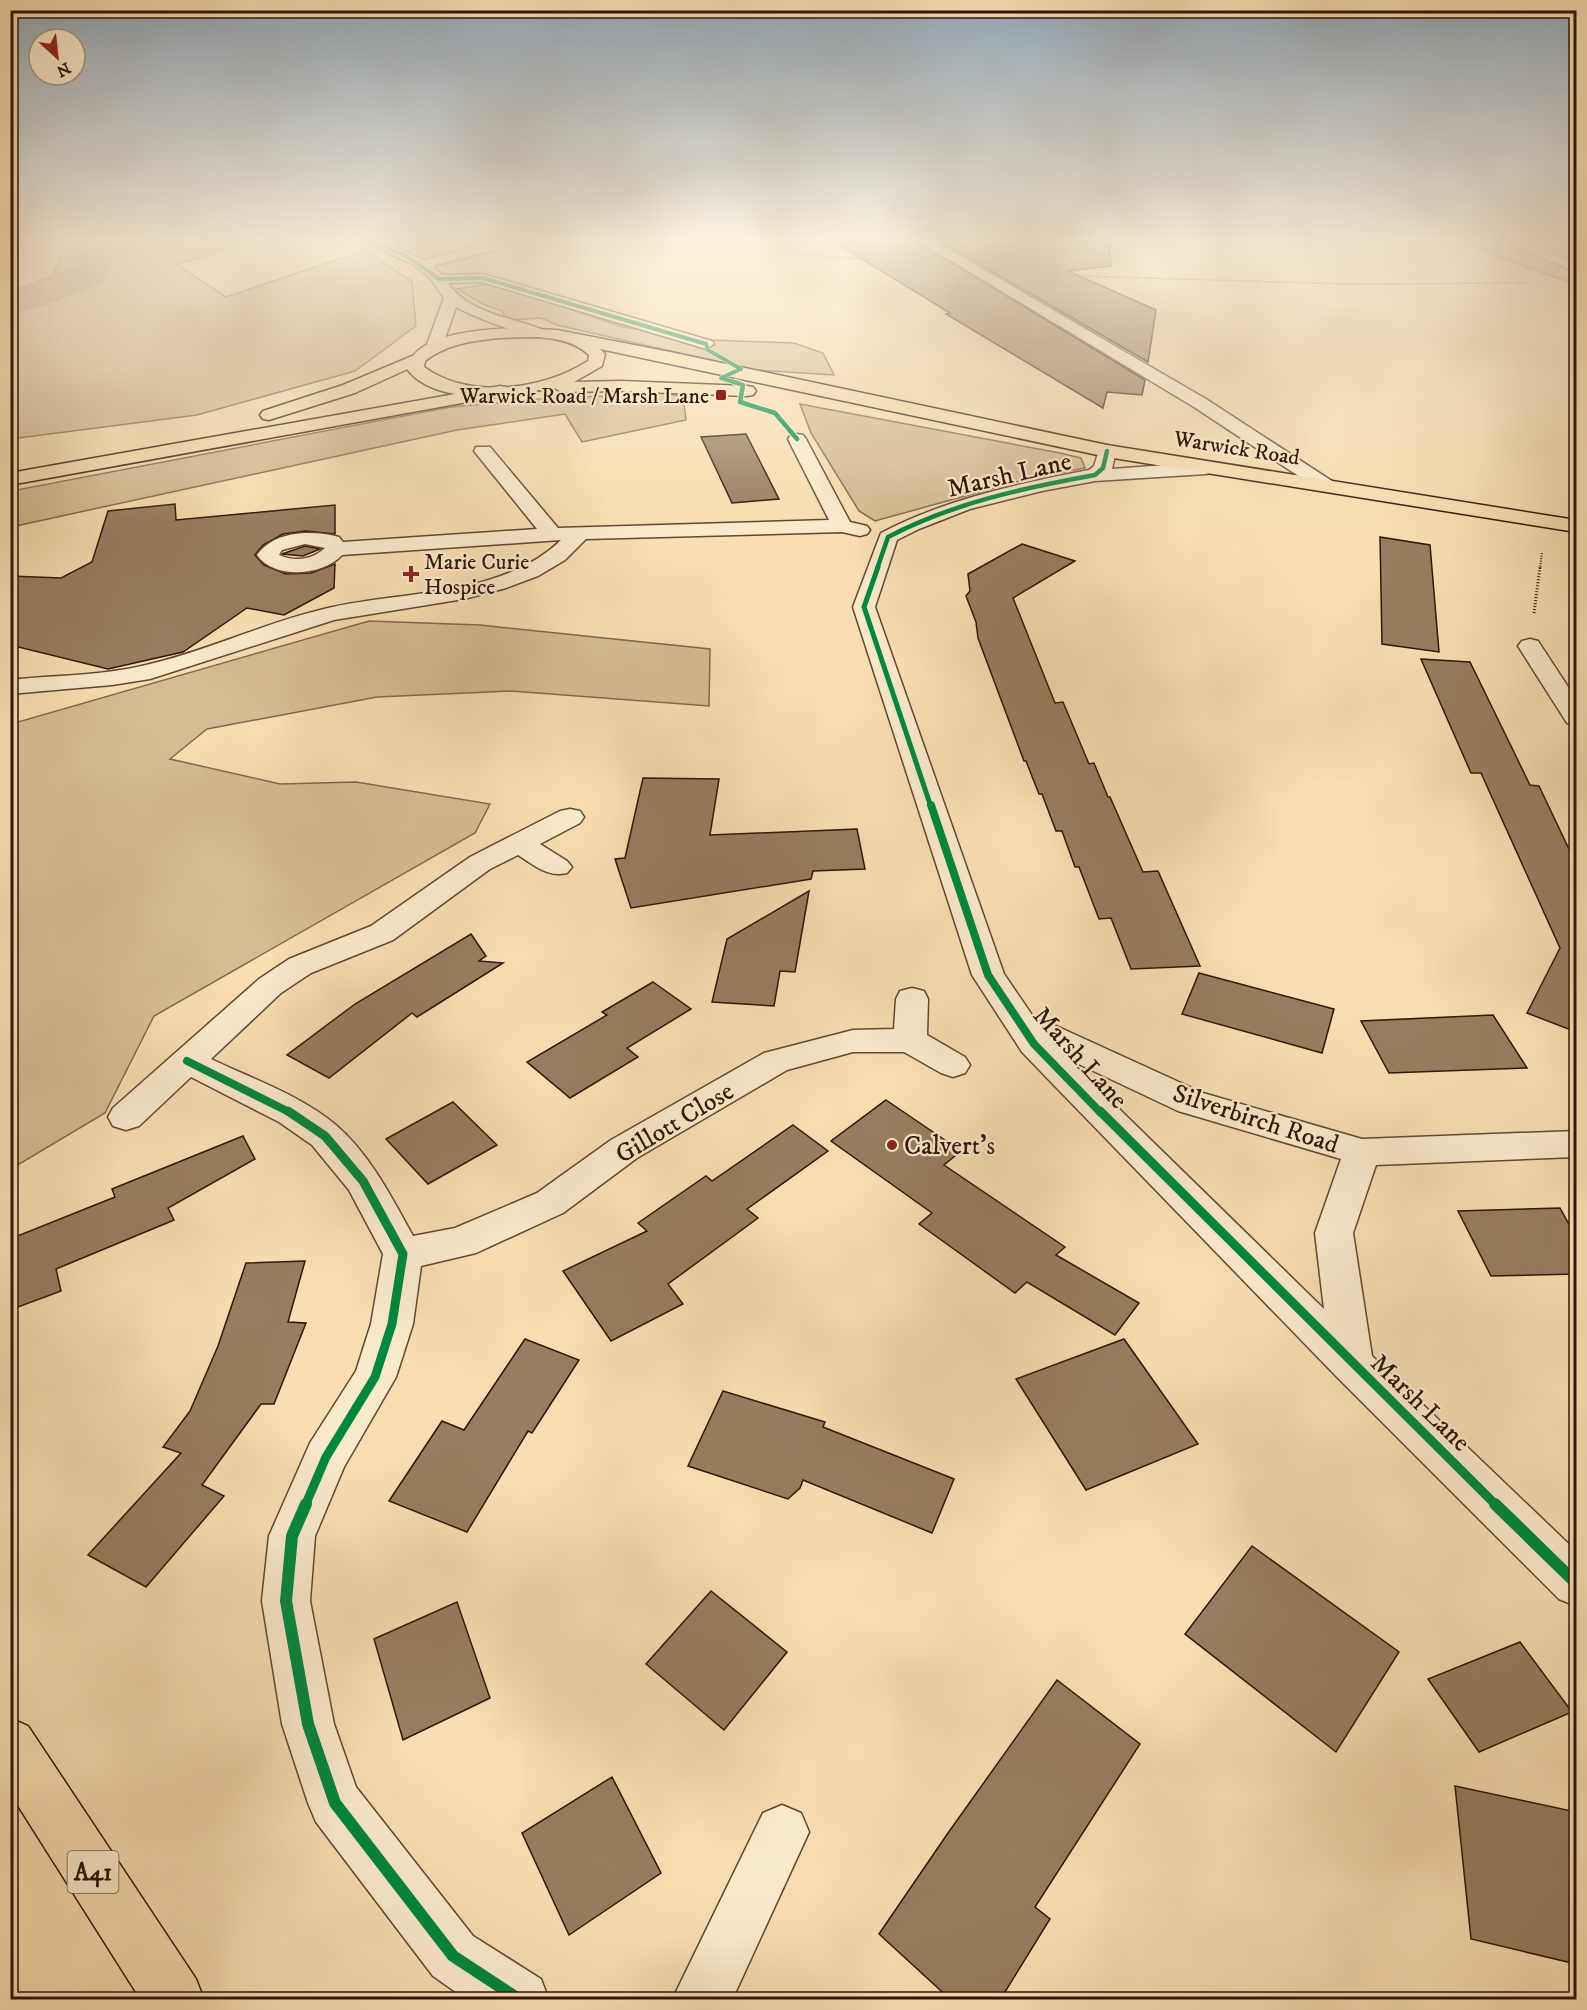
<svg xmlns="http://www.w3.org/2000/svg" width="1587" height="2010" viewBox="0 0 1587 2010" font-family="'IM FELL DW Pica',serif">
  <style>
    .green { fill: #d6bc94; stroke: #83684e; stroke-width: 1.5 }
    .lines { fill: none; stroke-linecap: round; stroke-linejoin: round }
    .river { fill: #b49978; fill-rule: evenodd }
    .building { fill: #987d60; stroke: #301408; stroke-width: 1.5 }
    .minor-casing { stroke: #624632; stroke-width: 3 }
    .major-casing { stroke: #301408; stroke-width: 3 }
    .highway-casing { stroke: #301408; stroke-width: 3 }
    .path-far2 { stroke: #301408; stroke-width: 1.5; stroke-dasharray: 1 1.5; stroke-linecap: butt }
    .path-far1 { stroke: #301408; stroke-width: 2; stroke-dasharray: 1 1.5; stroke-linecap: butt }
    .path { stroke: #301408; stroke-width: 3; stroke-dasharray: 1 2; stroke-linecap: butt }
    .minor { fill: #faeacc; fill-rule: evenodd }
    .major { fill: #f8deb1; fill-rule: evenodd }
    .highway { fill: #f8deb1; fill-rule: evenodd }
    .cycleway-far5-casing { stroke: #faeacc; stroke-width: 5 }
    .cycleway-far4-casing { stroke: #faeacc; stroke-width: 7 }
    .cycleway-far3-casing { stroke: #faeacc; stroke-width: 8 }
    .cycleway-far2-casing { stroke: #faeacc; stroke-width: 11 }
    .cycleway-far1-casing { stroke: #faeacc; stroke-width: 13 }
    .cycleway-casing { stroke: #faeacc; stroke-width: 16 }
    .cycleway-far5 { stroke: #00873e; stroke-width: 4 }
    .cycleway-far4 { stroke: #00873e; stroke-width: 4.5 }
    .cycleway-far3 { stroke: #00873e; stroke-width: 5 }
    .cycleway-far2 { stroke: #00873e; stroke-width: 8 }
    .cycleway-far1 { stroke: #00873e; stroke-width: 9 }
    .cycleway { stroke: #00873e; stroke-width: 12 }
    .poi-dot { fill: #8f2418; stroke: #faeacc; stroke-width: 2 }
    .labels { text-anchor: middle; stroke-width: 4.5; stroke-linejoin: round; paint-order: stroke }
    .far-poi-label { font-size: 22px; fill: #301408; stroke: #faeacc; text-anchor: end }
    .far-street-label { font-size: 22px; fill: #301408; stroke: #faeacc }
    .shield { fill: #faeacc; stroke: #6d5443; stroke-width: 1.5 }
    .shield-label { font-size: 24px; font-weight: bold; fill: #301408 }
    .street-label { font-size: 26px; fill: #301408; stroke: #faeacc }
    .poi-label { font-size: 26px; fill: #301408; stroke: #faeacc; text-anchor: start }
  </style>
  <rect width="100%" height="100%" fill="#f8deb1"/>
  <filter id="stains"><feTurbulence type="fractalNoise" baseFrequency=".00333" numOctaves="4"/><feColorMatrix values="0 0 0 0 .2 0 0 0 0 .09 0 0 0 0 .02 0 0 0 .5 -.17"/></filter>
  <radialGradient id="worn" r=".72"><stop offset=".6" stop-color="#630" stop-opacity="0"/><stop offset="1" stop-color="#630" stop-opacity=".3"/></radialGradient>
  <g class="green">
    <path d="M90,239H256L177,265L226,297L366,250L412,282L416,326L355,371L197,415L11,439V290L51,278L62,254Z"/>
    <path d="M382,239H508L486,253L459,261Z"/>
    <path d="M1452,239H1491L1576,270V285Z"/>
    <path d="M1509,239H1546L1576,250V263Z"/>
    <path d="M493,283L623,327L709,340L794,343L823,353L834,375L754,370L557,325L541,318L507,320L502,311L483,304L457,289Z"/>
    <path d="M666,393L683,397L686,420L582,442L565,414L457,430L11,527V491L451,407L539,399Z"/>
    <path d="M800,404L1060,453L1081,458L1085,468L1023,480L875,521L859,511L811,433Z"/>
    <path d="M369,621L480,625L710,649L709,706L511,691L377,697L207,729L170,759L280,784L356,782L490,804L475,833L154,1016L105,1113L11,1169V724Z"/>
  </g>
  <g class="lines">
    <path class="river" d="M97,239H147L142,247L114,258L104,282L58,301L10,315V290L74,267L85,244Z"/>
  </g>
  <g class="building">
    <path d="M829,239H913L1145,380L1142,395L1107,392L1103,408L946,314L950,313Z"/>
    <path d="M936,239H1109L1111,266L1068,271L1156,310L1148,362Z"/>
    <path d="M746,434L779,499L732,503L701,437Z"/>
    <path d="M175,504L176,520L335,505V534L306,531L283,534L263,545L255,555L264,565L286,574L311,573L335,564L334,588L284,615L247,608L183,652L108,669L10,645V576L61,578L92,562L108,511Z"/>
    <path d="M1380,537L1430,545L1439,652L1382,644Z"/>
    <path d="M1022,544L1075,561L1013,598L1055,703L1063,702L1089,764L1094,763L1108,797H1110L1143,872L1158,871L1200,966L1131,969L1111,918L1099,919L1079,867H1075L1062,831H1056L1042,794H1039L1026,761H1024L978,638L976,622L966,596L970,591L968,574Z"/>
    <path d="M305,546L320,549L303,556L282,554Z"/>
    <path d="M1421,659L1470,662L1530,785L1539,786L1576,864V1032L1527,1013L1560,948L1481,773H1471Z"/>
    <path d="M643,778L719,779L710,835L857,829L865,869L813,871L811,879L631,908L615,859L625,858Z"/>
    <path d="M809,891L795,972L780,971L774,1006L712,1002L727,939Z"/>
    <path d="M471,934L486,956L479,961L503,963L417,1017L412,1013L329,1078L287,1055L355,1004Z"/>
    <path d="M1199,973L1334,1009L1322,1053L1182,1014Z"/>
    <path d="M653,982L691,1009L627,1048L638,1057L570,1098L527,1062L607,1015L602,1012Z"/>
    <path d="M1493,1015L1527,1068L1389,1073L1361,1021Z"/>
    <path d="M886,1100L961,1151L944,1165L1065,1247L1056,1255L1139,1303L1115,1335L1027,1282L1015,1293L919,1224L932,1213L831,1141Z"/>
    <path d="M453,1102L497,1145L428,1184L386,1139Z"/>
    <path d="M793,1125L828,1151L747,1209L758,1218L668,1284L683,1304L611,1341L563,1271L647,1231L638,1223L706,1176L712,1181Z"/>
    <path d="M243,1136L255,1159L168,1208L174,1220L56,1269L61,1291L10,1310V1239L115,1197L112,1189Z"/>
    <path d="M1560,1208L1576,1237V1274L1491,1276L1458,1211Z"/>
    <path d="M305,1261L288,1322L306,1323L274,1404H261L202,1485L224,1496L146,1587L88,1555L181,1453L163,1447L190,1411L218,1346L246,1263Z"/>
    <path d="M525,1339L579,1360L532,1433L528,1431L467,1532L389,1501L442,1421L464,1430Z"/>
    <path d="M1124,1339L1198,1444L1086,1490L1016,1379Z"/>
    <path d="M723,1391L825,1422L823,1427L954,1479L932,1533L803,1480L800,1488L788,1499L688,1466Z"/>
    <path d="M1252,1546L1399,1652L1336,1752L1185,1634Z"/>
    <path d="M711,1591L787,1652L724,1730L646,1664Z"/>
    <path d="M457,1602L490,1698L403,1740L374,1639Z"/>
    <path d="M1520,1642L1572,1712L1479,1752L1428,1679Z"/>
    <path d="M1057,1680L1140,1744L1035,1907L1050,1919L1000,2000H951L879,1934L948,1833Z"/>
    <path d="M612,1777L661,1873L569,1935L522,1833Z"/>
    <path d="M1455,1786L1576,1812V1964L1471,1939Z"/>
  </g>
  <g class="lines">
    <g class="minor-casing">
      <g id="minor">
        <path d="M359,239H379L424,260L487,243L491,239H505L497,249L433,266L442,275L483,274L712,341L714,344L706,349L700,347L482,282L448,283C468,313 513,318 544,330L547,333L544,336C531,340 470,315 456,307L442,347L440,350H428L426,347L444,298L430,278L414,265Z"/>
        <path d="M915,239H931L1206,399L1332,481L1335,485L1332,489H1318L1194,407Z"/>
        <path d="M1494,239H1513L1576,262V271Z"/>
        <path d="M797,434L803,435L806,439L850,522L867,526L870,530L867,534L860,536L842,532L586,539L565,560L538,576L506,588L464,599L334,620L150,679L112,685L10,694V680C55,675 102,676 146,665C208,651 266,622 328,608C404,590 501,598 561,540L342,555C323,576 274,580 257,555C275,530 312,530 339,537L343,542L537,529L474,451L476,447H490L558,528L829,520L788,439L791,435ZM305,544L325,548C312,560 295,562 279,555L282,550Z"/>
        <path d="M1107,445L1114,447L1116,451L1112,469L1206,462L1213,464L1216,468L1213,472L1206,474L1095,481L1042,491L970,509L919,529L897,540L875,607L1004,974L1032,1015L1203,1093L1362,1139L1576,1131V1157L1376,1165L1353,1233L1372,1356L1576,1551V1606L1559,1599L1337,1377L1048,1079L1022,1052L972,975L853,607L881,533C946,499 1017,484 1089,470L1094,466L1100,447ZM1068,1059L1178,1111L1341,1159L1315,1233L1324,1309Z"/>
        <path d="M1530,639L1538,641L1576,699V726L1567,723L1518,646L1522,641Z"/>
        <path d="M570,809L580,811L584,817L580,823L540,844L567,861L572,867L567,873C548,878 534,865 518,855L490,869L393,940L311,973L281,993L211,1059C253,1079 302,1096 337,1126C371,1156 392,1198 413,1236L455,1228L537,1193L611,1140L764,1053L853,1030L894,1029L896,999L900,991L912,988L924,991L928,999L927,1035L965,1057L970,1065L965,1073L953,1077L941,1073L904,1052H853L787,1070L637,1158L563,1213L476,1253L421,1266L413,1324L396,1377L344,1467L315,1536L310,1601L334,1724L356,1787L473,1936L541,1979L549,2000H467L433,1976L316,1822L308,1803L282,1724L262,1601L269,1536L310,1443L356,1371L371,1324L383,1254L349,1190L312,1145L279,1122L191,1077L139,1126L126,1130L113,1126L108,1117L113,1108L259,979L289,959L371,926L470,857L560,811Z"/>
        <path d="M782,1805L801,1813L809,1832L732,2000H672L763,1813Z"/>
      </g>
    </g>
    <g class="major-casing">
      <path id="major" d="M511,328L557,330L670,352L1107,445L1576,520V532L1107,457L600,349L605,354L602,366L574,382L621,381L747,386L753,387L756,391L753,395L747,396L621,391L562,392C559,391 557,389 554,388C550,387 516,396 508,396C477,399 427,396 407,369C414,333 481,330 511,328ZM499,338C529,337 565,333 589,355L588,361C543,390 469,400 424,367L425,361C447,344 472,341 499,338Z"/>
    </g>
    <g class="highway-casing">
      <g id="highway">
        <path d="M417,354L423,356L425,359L423,362L355,393L269,420L263,419L260,415L263,411L343,385Z"/>
        <path d="M500,386L506,387L509,391L506,395L10,485V473Z"/>
        <path d="M10,1718L28,1726L196,1979L204,2000H141L10,1793Z"/>
      </g>
    </g>
    <g class="path-far2">
      <path d="M601,239L901,262"/>
      <path d="M1049,275L1345,284L1528,283"/>
    </g>
    <path class="path-far1" d="M1540,569L1542,552"/>
    <path class="path" d="M1534,613L1540,567"/>
    <use href="#minor" class="minor"/>
    <use href="#major" class="major"/>
    <use href="#highway" class="highway"/>
    <g class="cycleway-far5-casing">
      <path id="cycleway-far5" d="M365,239L405,255L439,279L483,278L706,344L708,350L741,369L721,378L740,384"/>
    </g>
    <g class="cycleway-far4-casing">
      <g id="cycleway-far4">
        <path d="M735,382L743,385L740,402L775,413L797,439"/>
        <path d="M877,569L888,537C953,503 1023,488 1095,475L1103,468L1107,451"/>
      </g>
    </g>
    <g class="cycleway-far3-casing">
      <path id="cycleway-far3" d="M878,567L864,607L931,807"/>
    </g>
    <g class="cycleway-far2-casing">
      <g id="cycleway-far2">
        <path d="M931,805L988,975L1034,1044L1101,1113"/>
        <path d="M187,1061L291,1113"/>
      </g>
    </g>
    <g class="cycleway-far1-casing">
      <g id="cycleway-far1">
        <path d="M288,1111L325,1136L363,1181L403,1254L392,1324L375,1377L326,1457L305,1506"/>
        <path d="M1100,1111L1497,1506"/>
      </g>
    </g>
    <g class="cycleway-casing">
      <g id="cycleway">
        <path d="M306,1504L292,1536L286,1601L308,1724L335,1803L453,1956L520,2000"/>
        <path d="M1495,1504L1576,1583"/>
      </g>
    </g>
    <use href="#cycleway-far5" class="cycleway-far5"/>
    <use href="#cycleway-far4" class="cycleway-far4"/>
    <use href="#cycleway-far3" class="cycleway-far3"/>
    <use href="#cycleway-far2" class="cycleway-far2"/>
    <use href="#cycleway-far1" class="cycleway-far1"/>
    <use href="#cycleway" class="cycleway"/>
  </g>
  <linearGradient id="sky" x2="0" y2="1"><stop stop-color="#93a9bb"/><stop offset="0.46" stop-color="#fcf0dc"/><stop offset="1" stop-color="#fcf0dc" stop-opacity="0"/></linearGradient>
  <rect width="1587" height="521" fill="url(#sky)"/>
  <g class="poi-dot">
    <rect x="715" y="389" width="12" height="12" rx="3"/>
    <path d="M408 565h6v6h6v6h-6v6h-6v-6h-6v-6h6z"/>
    <circle cx="892" cy="1145" r="6"/>
  </g>
  <g class="labels">
    <g class="far-poi-label">
      <text x="709" y="403">Warwick Road / Marsh Lane</text>
      <text x="424" y="569" text-anchor="start">Marie Curie<tspan x="424" dy="25">Hospice</tspan></text>
    </g>
    <g class="far-street-label">
      <text transform="translate(1237 447) rotate(9)" y="8">Warwick Road</text>
    </g>
    <rect class="shield" x="67.5" y="1851" width="51" height="42" rx="4.5"/>
    <g class="shield-label">
      <text x="93" y="1880">A41</text>
    </g>
    <g class="street-label">
      <text transform="translate(1009 474) rotate(-13)" y="9">Marsh Lane</text>
      <text transform="translate(1081 1057) rotate(48)" y="9">Marsh Lane</text>
      <text transform="translate(1256 1118) rotate(18)" y="9">Silverbirch Road</text>
      <text transform="translate(674 1122) rotate(-31)" y="9">Gillott Close</text>
      <text transform="translate(1421 1402) rotate(44)" y="9">Marsh Lane</text>
    </g>
    <g class="poi-label">
      <text x="904" y="1154">Calvert's</text>
    </g>
  </g>
  <rect width="1587" height="2010" fill="none" stroke="#f8deb1" stroke-width="36"/>
  <rect x="12" y="12" width="1563" height="1986" fill="none" stroke="#301408" stroke-width="3"/>
  <rect x="18" y="18" width="1551" height="1974" fill="none" stroke="#301408" stroke-width="1.5"/>
  <g transform="translate(57 57) rotate(153)"><circle r="28" fill="#faeacc" stroke="#a9947e" stroke-width="1.5"/>
  <path d="M0-4.5L10 22L0 15L-10 22Z" fill="#8f2418"/>
  <text y="-9" font-size="16" font-weight="bold" text-anchor="middle" fill="#301408">N</text>
  </g>
  <rect width="100%" height="100%" filter="url(#stains)"/>
  <rect width="100%" height="100%" fill="url(#worn)"/>
</svg>
